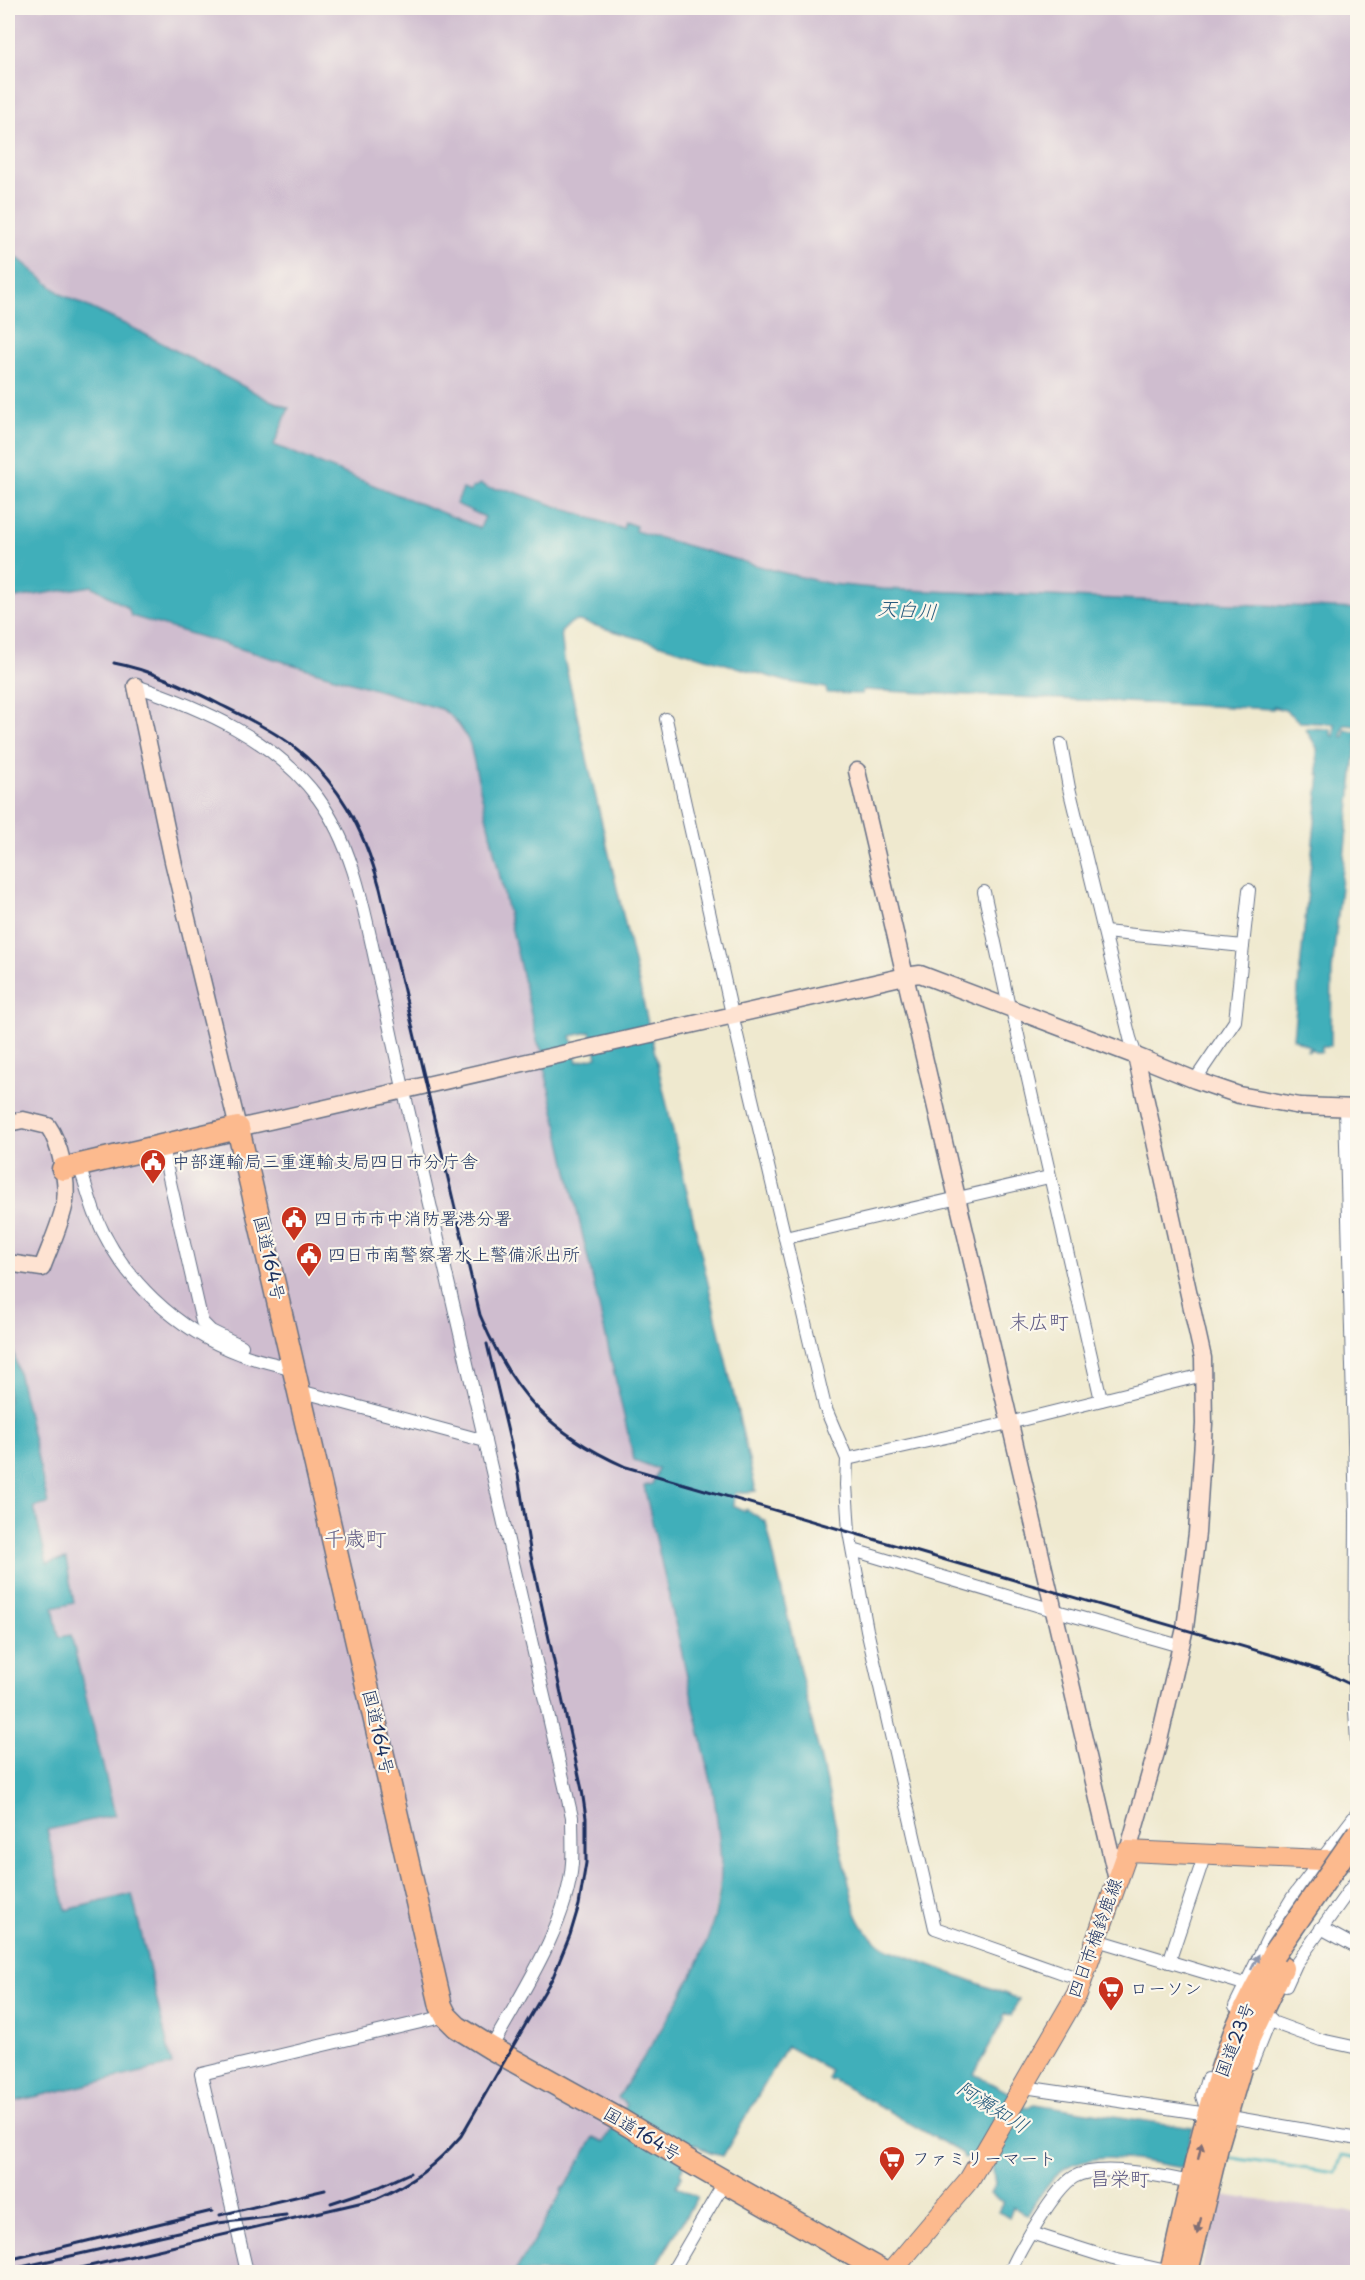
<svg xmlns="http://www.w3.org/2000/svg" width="1365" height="2280" viewBox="0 0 1365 2280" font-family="'Playpen Sans','Klee One',sans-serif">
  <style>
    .industrial { fill: #cfbdcf }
    .water { fill: #3fafba; stroke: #2d6f8c; stroke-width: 1.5; fill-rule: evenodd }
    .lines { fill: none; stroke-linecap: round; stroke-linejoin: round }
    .stream { stroke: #3fafba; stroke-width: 3 }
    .street-casing { stroke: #657086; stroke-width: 14 }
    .secondary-casing { stroke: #657086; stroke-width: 19 }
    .primary-casing { stroke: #657086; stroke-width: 22 }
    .highway-casing { stroke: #657086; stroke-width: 25 }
    .street { stroke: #fff; stroke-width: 12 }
    .secondary { stroke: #fee3d2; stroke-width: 16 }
    .primary { stroke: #fcba8e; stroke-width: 20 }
    .highway { stroke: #fcba8e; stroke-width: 22 }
    .rail { stroke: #1b2f5e; stroke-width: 3 }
    .highway-bridge-casing { stroke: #657086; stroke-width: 25; stroke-linecap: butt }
    .highway-bridge { stroke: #fcba8e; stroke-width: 22 }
    .oneway { fill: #8d97ae }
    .oneway2 { fill: #806e74 }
    .labels { text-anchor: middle; stroke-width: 4.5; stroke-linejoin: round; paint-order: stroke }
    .poi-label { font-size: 18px; fill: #1b2f5e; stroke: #fbf7ec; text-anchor: start }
    .street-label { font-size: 18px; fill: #1b2f5e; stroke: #fbf7ec }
    .water-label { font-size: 20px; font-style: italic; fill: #285c7e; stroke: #fbf7ec }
    .neighbourhood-label { font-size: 20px; fill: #605c85; stroke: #fbf7ec }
    .quarter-label { font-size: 21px; fill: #605c85; stroke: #fbf7ec }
  </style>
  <rect width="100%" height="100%" fill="#fbf7ec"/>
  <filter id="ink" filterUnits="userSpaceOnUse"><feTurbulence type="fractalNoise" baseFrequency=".0167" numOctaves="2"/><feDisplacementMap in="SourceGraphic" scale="12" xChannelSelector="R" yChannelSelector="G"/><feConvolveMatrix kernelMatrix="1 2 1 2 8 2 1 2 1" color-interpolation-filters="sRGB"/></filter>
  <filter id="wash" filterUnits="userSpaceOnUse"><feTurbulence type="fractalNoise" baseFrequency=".008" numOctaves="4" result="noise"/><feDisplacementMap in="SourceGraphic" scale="24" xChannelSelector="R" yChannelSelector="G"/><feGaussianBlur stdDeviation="1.35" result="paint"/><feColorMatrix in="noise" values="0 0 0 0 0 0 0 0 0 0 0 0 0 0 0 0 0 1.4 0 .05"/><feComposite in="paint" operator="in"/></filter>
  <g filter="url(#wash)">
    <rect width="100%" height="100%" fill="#efe9cf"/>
    <g class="industrial">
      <path d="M8,8H1357V609L883,589L831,584L780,572L634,531L625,523L623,529L509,490L487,488L486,517L481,528L274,445L289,408L267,399L137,330L61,294L8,250Z"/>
      <path d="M92,586L128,608L131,616L441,709L452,716L465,732L470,744L537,1041L542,1051L545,1071L634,1460L658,1468L652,1484L644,1487L713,1790L719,1833L721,1874L715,1909L706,1946L692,1976L619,2099L627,2104L604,2142L594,2138L564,2188H562L561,2190L563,2191L515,2272H8V2103L172,2064L131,1894L66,1910L47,1830L114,1814L71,1635L59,1637L53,1608L74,1603L66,1559L48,1563L34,1507L48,1503L10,1336L8,1335V599Z"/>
      <path d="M1220,2195L1357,2213V2272H1200Z"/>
    </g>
    <g class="water">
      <path d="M8,250L61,294L137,330L267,399L289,408L274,445L480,528L485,517L456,504L463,489L470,492L472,488L481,484L488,488L509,490L623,529L625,522L636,526L635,531L780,572L831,584L883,589L1357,609V726L1344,725L1341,736L1344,737L1345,730L1357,731V737L1332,971L1331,1046H1322V1052H1315L1312,1048L1309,1051L1307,1050L1310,1047L1293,1038L1320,774H1318L1317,748L1306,729L1307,728L1331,729V735L1334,736L1335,724L1300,722L1285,710L1273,707V709L863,690L862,694L827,693L826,688L788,682L579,621L572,622L561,632L564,659L756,1491L735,1493L733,1505L744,1511L746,1509L766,1522L856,1913C863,1930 872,1940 888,1949L1019,1999L1011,2016L1005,2013L1002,2017L1004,2019L974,2074L1024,2101L1023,2106L1028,2107L1035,2104L1193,2128L1183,2168C1146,2162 1085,2146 1055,2176C1044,2187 1036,2202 1027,2215L1013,2207L1009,2217L998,2212L1003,2202L990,2194L995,2184L992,2164L987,2165L973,2156L964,2158L962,2153L832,2079L831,2081L828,2079L830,2070L787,2046L723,2156L710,2153L695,2144L680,2173L682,2175L676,2186L697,2197L653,2272H515L562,2192L561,2190L562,2187L564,2188L594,2137L604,2142L627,2105L618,2098C658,2032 720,1952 721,1872C721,1844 717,1817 713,1790L644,1486L652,1484L658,1469L634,1460L545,1071L542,1051L537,1041L470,744C463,729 455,717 441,709L131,616L128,608L92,586L8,599ZM590,1032L597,1057L577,1062L571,1036Z"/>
      <path d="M8,1335L10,1336L48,1504L34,1507L47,1563L66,1559L74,1603L53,1608L59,1637L71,1635L115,1815L47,1830L66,1910L132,1894L172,2065L8,2103Z"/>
    </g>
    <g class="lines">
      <path class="stream" d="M1225,2157L1336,2173L1342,2155L1358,2158"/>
    </g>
  </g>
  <g filter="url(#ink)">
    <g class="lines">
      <g class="street-casing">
        <g id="street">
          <path d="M136,686C202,708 275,740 318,798C352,845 363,904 375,959C386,1009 396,1059 408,1109C463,1345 518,1581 572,1817C572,1832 573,1848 572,1863C568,1924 520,1996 491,2048"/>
          <path d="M666,719L732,1014L825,1407L847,1459L846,1485L849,1532L867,1630L935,1928L1083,1980"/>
          <path d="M1061,744L1069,788L1130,1038L1136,1056"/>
          <path d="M984,892L1009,1007"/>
          <path d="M1105,932L1243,946"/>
          <path d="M1012,1009L1101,1400"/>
          <path d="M1195,1080L1235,1021L1249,890"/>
          <path d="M1345,1108L1356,1513L1355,1711L1358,1756"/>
          <path d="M162,1147L202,1322L211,1331L242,1346"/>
          <path d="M79,1166C85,1182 89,1198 95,1214C120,1277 177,1331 241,1354C258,1361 277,1364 294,1369"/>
          <path d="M785,1238L1049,1177"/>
          <path d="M300,1391L485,1441"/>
          <path d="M847,1459L1009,1423L1203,1375"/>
          <path d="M853,1550L1053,1610L1180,1646"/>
          <path d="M1321,1928L1358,1948"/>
          <path d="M1097,1940L1244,1984"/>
          <path d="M1169,1962L1205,1854"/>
          <path d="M1286,1986L1296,1964L1358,1878"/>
          <path d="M1235,2006L1269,1936L1292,1898L1358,1812"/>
          <path d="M1269,2021L1321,2040L1358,2048"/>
          <path d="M1252,2063L1270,2018"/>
          <path d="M1024,2087L1208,2114L1202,2096L1207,2079"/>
          <path d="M1225,2116L1358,2139"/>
          <path d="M1031,2233L1113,2259L1171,2272"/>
          <path d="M247,2272L201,2074L446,2016"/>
          <path d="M672,2272L725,2181"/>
          <path d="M1010,2272C1019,2251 1055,2188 1074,2177C1101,2162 1162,2177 1192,2182"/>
        </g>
      </g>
      <g class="secondary-casing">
        <g id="secondary">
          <path d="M136,686L173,861L238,1128L905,976L920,974L1136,1056L1195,1080L1239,1095L1300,1106L1358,1108"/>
          <path d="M857,771L1117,1880"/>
          <path d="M8,1123L23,1120L48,1126C60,1143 68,1181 65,1202C62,1221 49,1249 42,1268L8,1263"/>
          <path d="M1128,1851L1157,1749L1185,1628L1197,1533L1204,1424L1203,1358L1136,1056"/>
        </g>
      </g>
      <g class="primary-casing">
        <path id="primary" d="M891,2272L969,2180L1077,1994L1128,1851L1322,1860L1358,1859"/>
      </g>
      <g class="highway-casing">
        <g id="highway">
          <path d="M63,1169L238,1128L441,2006L446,2016L457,2027L491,2048L620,2120L687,2160L883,2272"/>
          <path d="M1171,2272C1190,2192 1205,2109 1235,2032C1246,2005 1260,1979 1274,1954"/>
          <path d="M1187,2272L1218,2143L1249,2038L1282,1968"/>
        </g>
      </g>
      <use href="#street" class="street"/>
      <use href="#secondary" class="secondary"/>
      <use href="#primary" class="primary"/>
      <use href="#highway" class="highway"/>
      <g class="rail">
        <path d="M114,663C151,670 183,686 217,703C241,715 267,727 289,743C339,780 364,830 380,888L480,1315C512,1392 549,1433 626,1467L1296,1662L1322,1671L1358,1688"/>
        <path d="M331,2203L379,2187L410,2173"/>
        <path d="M220,2215L325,2190"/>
        <path d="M8,2260L212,2211"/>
        <path d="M8,2270L218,2223L286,2215"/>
        <path d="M36,2272L71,2269"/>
        <path d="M64,2272L376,2199C412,2183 435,2166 461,2136L553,1977L570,1935L579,1905L586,1863V1818L582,1790L531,1556L518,1474L487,1344"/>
      </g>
      <g class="highway-bridge-casing">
        <path id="highway-bridge" d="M1274,1954L1358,1833"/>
      </g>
      <use href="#highway-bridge" class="highway-bridge"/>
    </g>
    <defs><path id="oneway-solid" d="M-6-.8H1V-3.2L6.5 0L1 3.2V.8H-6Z" transform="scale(1.5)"/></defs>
    <use class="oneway" href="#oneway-solid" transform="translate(1255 1962) rotate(-63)"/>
    <g class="oneway2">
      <use href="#oneway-solid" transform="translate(1200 2151) rotate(-77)"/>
      <use href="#oneway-solid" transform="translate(1199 2226) rotate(104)"/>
    </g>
  </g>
  <defs>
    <g id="civic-pin" transform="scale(1.35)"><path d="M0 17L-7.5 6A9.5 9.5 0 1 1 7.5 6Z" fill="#c8321e" stroke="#fbf7ec"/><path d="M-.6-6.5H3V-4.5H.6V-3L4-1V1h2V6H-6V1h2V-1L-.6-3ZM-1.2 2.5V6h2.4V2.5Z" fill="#fff"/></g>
    <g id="supermarket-pin" transform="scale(1.35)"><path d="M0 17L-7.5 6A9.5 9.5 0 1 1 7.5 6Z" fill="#c8321e" stroke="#fbf7ec"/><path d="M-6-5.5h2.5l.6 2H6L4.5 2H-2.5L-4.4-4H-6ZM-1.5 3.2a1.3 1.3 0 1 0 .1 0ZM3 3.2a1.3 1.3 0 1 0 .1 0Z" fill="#fff"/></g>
  </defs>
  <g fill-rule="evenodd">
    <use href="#civic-pin" x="153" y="1162"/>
    <use href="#civic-pin" x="294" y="1219"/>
    <use href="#civic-pin" x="309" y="1255"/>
    <use href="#supermarket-pin" x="1111" y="1989"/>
    <use href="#supermarket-pin" x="892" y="2159"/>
  </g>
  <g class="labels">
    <g class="poi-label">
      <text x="172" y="1168">中部運輸局三重運輸支局四日市分庁舎</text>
      <text x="314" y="1225">四日市市中消防署港分署</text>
      <text x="328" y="1261">四日市南警察署水上警備派出所</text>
      <text x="1130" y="1995">ローソン</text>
      <text x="912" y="2165">ファミリーマート</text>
    </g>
    <g class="street-label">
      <text transform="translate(269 1258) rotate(77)" y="6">国道164号</text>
      <text transform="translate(378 1732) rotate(77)" y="6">国道164号</text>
      <text transform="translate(1095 1938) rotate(-70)" y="6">四日市楠鈴鹿線</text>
      <text transform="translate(1235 2040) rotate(-69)" y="6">国道23号</text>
      <text transform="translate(642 2134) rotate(31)" y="6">国道164号</text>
    </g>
    <g class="water-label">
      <text transform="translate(907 610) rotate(4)" y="7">天白川</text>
      <text transform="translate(993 2107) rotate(32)" y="7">阿瀬知川</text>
    </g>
    <g class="neighbourhood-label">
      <text x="1039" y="1329">末広町</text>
      <text x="1120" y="2186">昌栄町</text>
    </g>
    <g class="quarter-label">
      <text x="355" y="1546">千歳町</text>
    </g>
  </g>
  <rect width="1365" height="2280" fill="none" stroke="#fbf7ec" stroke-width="30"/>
</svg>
